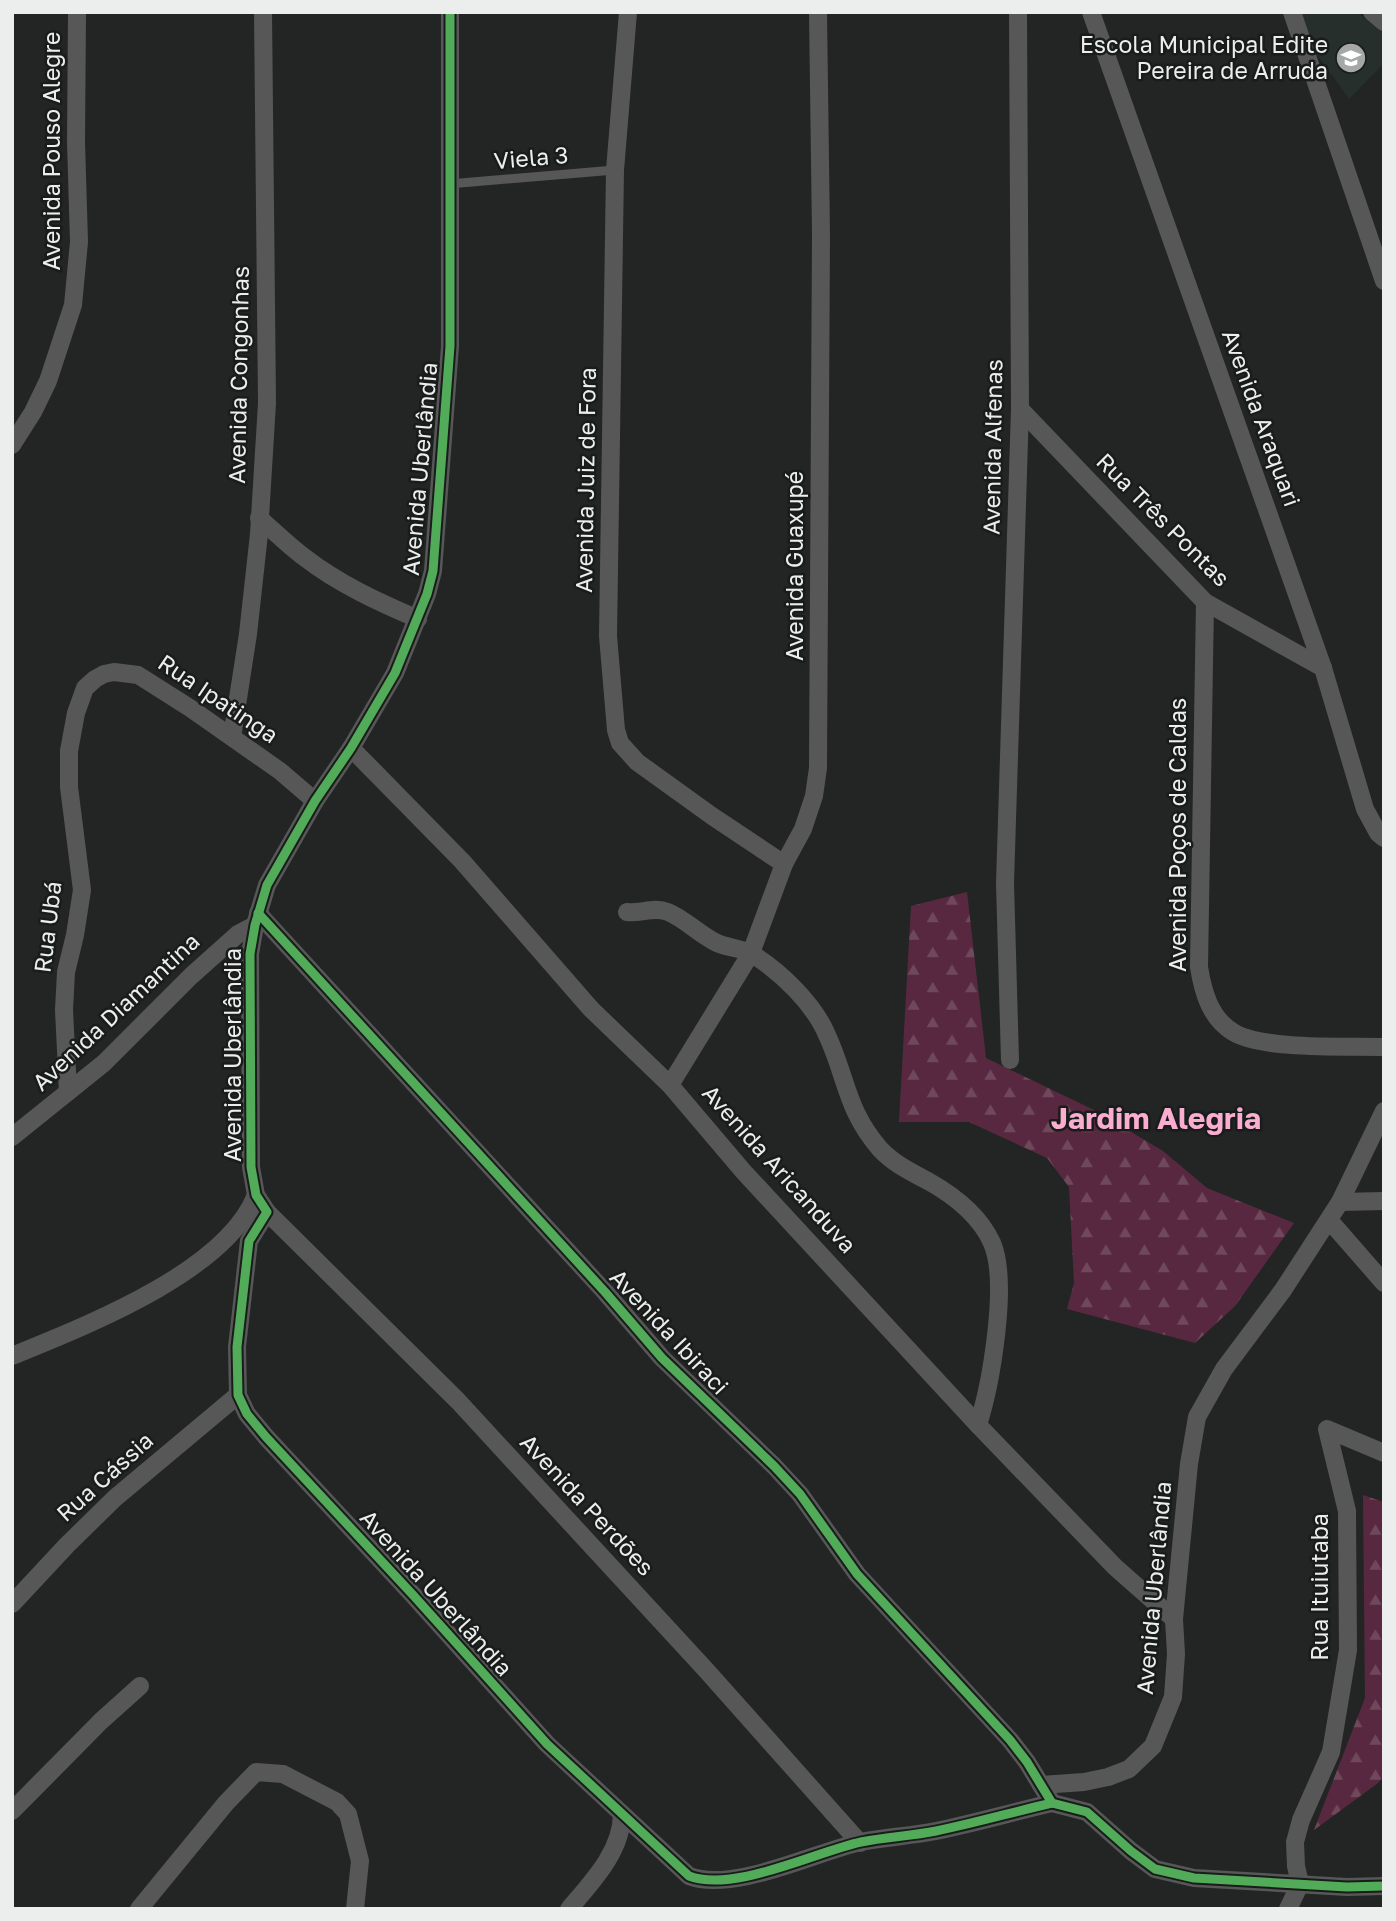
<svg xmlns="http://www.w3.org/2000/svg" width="1396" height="1921" viewBox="0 0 1396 1921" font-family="'Golos Text',sans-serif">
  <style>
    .built { fill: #262f2b }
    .forest { fill: url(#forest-firs) }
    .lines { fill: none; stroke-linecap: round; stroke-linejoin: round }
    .service { stroke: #575757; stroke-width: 9 }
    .minor { stroke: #575757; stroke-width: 18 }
    .cycleway-casing { stroke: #181c1a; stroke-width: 13 }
    .cycleway { stroke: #51ab58; stroke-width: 9 }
    .labels { text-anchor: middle; stroke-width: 5; stroke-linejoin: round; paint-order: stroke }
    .poi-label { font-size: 23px; fill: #ebeeec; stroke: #181c1a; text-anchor: end }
    .street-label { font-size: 23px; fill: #ebeeec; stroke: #181c1a }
    .district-label { font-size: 30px; font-weight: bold; fill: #faadd0; stroke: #181c1a }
  </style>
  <defs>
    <pattern id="forest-firs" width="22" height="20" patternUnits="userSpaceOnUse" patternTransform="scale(1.75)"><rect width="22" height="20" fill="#582840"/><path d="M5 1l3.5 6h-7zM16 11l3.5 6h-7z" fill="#70485c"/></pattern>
  </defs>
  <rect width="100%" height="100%" fill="#232524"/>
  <path class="built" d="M1299,12H1356L1384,33V63L1349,99L1316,53L1303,26Z"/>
  <g class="forest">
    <path d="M967,892L986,1058L1094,1110L1163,1151L1207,1188L1294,1223L1235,1306L1195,1343L1067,1309L1074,1283L1069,1187L1047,1158L969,1122H899L911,906Z"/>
    <path d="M1363,1495L1384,1502V1776L1378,1783L1314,1830L1365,1698Z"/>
  </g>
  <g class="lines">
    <path class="service" d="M449,184L615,170"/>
    <g class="minor">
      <path d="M450,12V346L433,571L427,594L395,673L351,748L315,801L267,885L255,925L250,954L251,1167L256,1195L267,1212L249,1241L237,1347L238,1395L247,1414L266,1437L413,1595L547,1744L689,1876C734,1893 815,1852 861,1842C886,1837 911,1836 936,1831C975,1823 1013,1812 1052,1803"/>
      <path d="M628,12L615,170L608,636L616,730L620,743L637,762L712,816L784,864"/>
      <path d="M1091,12L1323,668L1365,809L1378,833L1384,838"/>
      <path d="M1292,12L1384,281"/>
      <path d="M1372,12L1384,22"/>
      <path d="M1020,409L1205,602L1323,668"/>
      <path d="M12,445L33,412L48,381L73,305L79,242L76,142L77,12"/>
      <path d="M259,518C274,531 288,545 304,557C339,584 378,602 418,619"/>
      <path d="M1205,602L1199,967C1203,992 1210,1018 1233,1032C1261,1050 1348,1046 1384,1047"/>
      <path d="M232,737L248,634L259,534L267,403L263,12"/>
      <path d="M351,748L462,861L591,1009L670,1085L743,1171L978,1425L1115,1567L1174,1619"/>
      <path d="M627,912C641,914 653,906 668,912C685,919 700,935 717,943C728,948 742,948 752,954C781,972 814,1004 827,1035C847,1078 846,1110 880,1149C894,1164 911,1172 928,1181C953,1195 980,1216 992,1243C1009,1282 991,1384 978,1425"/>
      <path d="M258,913L605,1292L662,1358L774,1466L800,1494L857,1574L1010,1740L1027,1762L1052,1803L1087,1812L1131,1851L1155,1869L1194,1878L1347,1887L1384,1886"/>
      <path d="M1010,1060L1005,883L1020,409L1018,12"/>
      <path d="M670,1085L751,953L784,864L803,829L814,796L818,768L821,235L818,12"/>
      <path d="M68,1092L64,1010L66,972L75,935L82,890L69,787V751L76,713L85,688L95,679L104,674L114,672L138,675L190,708L280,771L315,801"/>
      <path d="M12,1137L104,1063L191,976L238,934L255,925"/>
      <path d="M1340,1202L1384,1201"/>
      <path d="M267,1212L458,1401L706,1670L860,1843"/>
      <path d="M1329,1220L1384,1283"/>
      <path d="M12,1356C85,1326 226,1272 256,1195"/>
      <path d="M12,1604L67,1545L115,1498L238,1395"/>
      <path d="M1041,1785L1084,1782L1108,1777L1129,1769L1153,1746L1173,1697L1176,1654L1174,1619L1189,1464L1197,1417L1224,1369L1283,1290L1340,1202L1384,1111"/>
      <path d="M12,1811L101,1721L140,1686"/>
      <path d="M1300,1884L1296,1866L1295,1842L1301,1820L1331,1752L1348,1650L1347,1511L1327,1429L1384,1453"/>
      <path d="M139,1909L226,1803L256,1772L283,1774L337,1802L348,1814L360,1861L355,1909"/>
      <path d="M569,1909C592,1882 622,1851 622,1814"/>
      <path d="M1288,1909L1300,1884"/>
    </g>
    <g class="cycleway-casing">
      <g id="cycleway">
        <path d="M450,12V346L433,571L427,594L395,673L351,748L315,801L267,885L255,925L250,954L251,1167L256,1195L267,1212L249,1241L237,1347L238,1395L247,1414L266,1437L413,1595L547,1744L689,1876C734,1893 815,1852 861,1842C886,1837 911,1836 936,1831C975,1823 1013,1812 1052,1803"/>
        <path d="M258,913L605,1292L662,1358L774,1466L800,1494L857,1574L1010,1740L1027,1762L1052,1803L1087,1812L1131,1851L1155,1869L1194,1878L1347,1887L1384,1886"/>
      </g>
    </g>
    <use href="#cycleway" class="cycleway"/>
  </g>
  <defs>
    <g id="school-disc" transform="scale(1.575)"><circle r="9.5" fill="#a5a8a6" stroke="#181c1a"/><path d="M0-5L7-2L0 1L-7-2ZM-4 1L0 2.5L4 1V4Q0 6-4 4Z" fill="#fff"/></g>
  </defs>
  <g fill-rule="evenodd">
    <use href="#school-disc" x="1351" y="58"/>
  </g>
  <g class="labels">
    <g class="poi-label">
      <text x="1328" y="53">Escola Municipal Edite<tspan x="1328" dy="26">Pereira de Arruda</tspan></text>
    </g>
    <g class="street-label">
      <text transform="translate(52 151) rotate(-90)" y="8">Avenida Pouso Alegre</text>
      <text transform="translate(531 158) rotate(-5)" y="8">Viela 3</text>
      <text transform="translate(239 375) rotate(-89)" y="8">Avenida Congonhas</text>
      <text transform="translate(1261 418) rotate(70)" y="8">Avenida Araquari</text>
      <text transform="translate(993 447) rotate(-89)" y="8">Avenida Alfenas</text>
      <text transform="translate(420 469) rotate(-85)" y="8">Avenida Uberlândia</text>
      <text transform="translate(586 480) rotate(-89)" y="8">Avenida Juiz de Fora</text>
      <text transform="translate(1163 520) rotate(45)" y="8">Rua Três Pontas</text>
      <text transform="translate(795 566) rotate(-90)" y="8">Avenida Guaxupé</text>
      <text transform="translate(218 699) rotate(34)" y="8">Rua Ipatinga</text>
      <text transform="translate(1178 835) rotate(-90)" y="8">Avenida Poços de Caldas</text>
      <text transform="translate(48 927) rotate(-83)" y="8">Rua Ubá</text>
      <text transform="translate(116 1012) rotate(-43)" y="8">Avenida Diamantina</text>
      <text transform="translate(233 1055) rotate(-90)" y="8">Avenida Uberlândia</text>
      <text transform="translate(779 1169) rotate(48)" y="8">Avenida Aricanduva</text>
      <text transform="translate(669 1332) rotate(47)" y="8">Avenida Ibiraci</text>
      <text transform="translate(105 1477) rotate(-42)" y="8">Rua Cássia</text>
      <text transform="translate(587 1505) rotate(47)" y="8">Avenida Perdões</text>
      <text transform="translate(1320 1587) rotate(-90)" y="8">Rua Ituiutaba</text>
      <text transform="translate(1154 1588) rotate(-85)" y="8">Avenida Uberlândia</text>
      <text transform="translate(436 1593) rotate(48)" y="8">Avenida Uberlândia</text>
    </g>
    <g class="district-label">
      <text x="1156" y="1129">Jardim Alegria</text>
    </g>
  </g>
  <rect width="1396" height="1921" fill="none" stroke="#ebeeec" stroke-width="28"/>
</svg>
